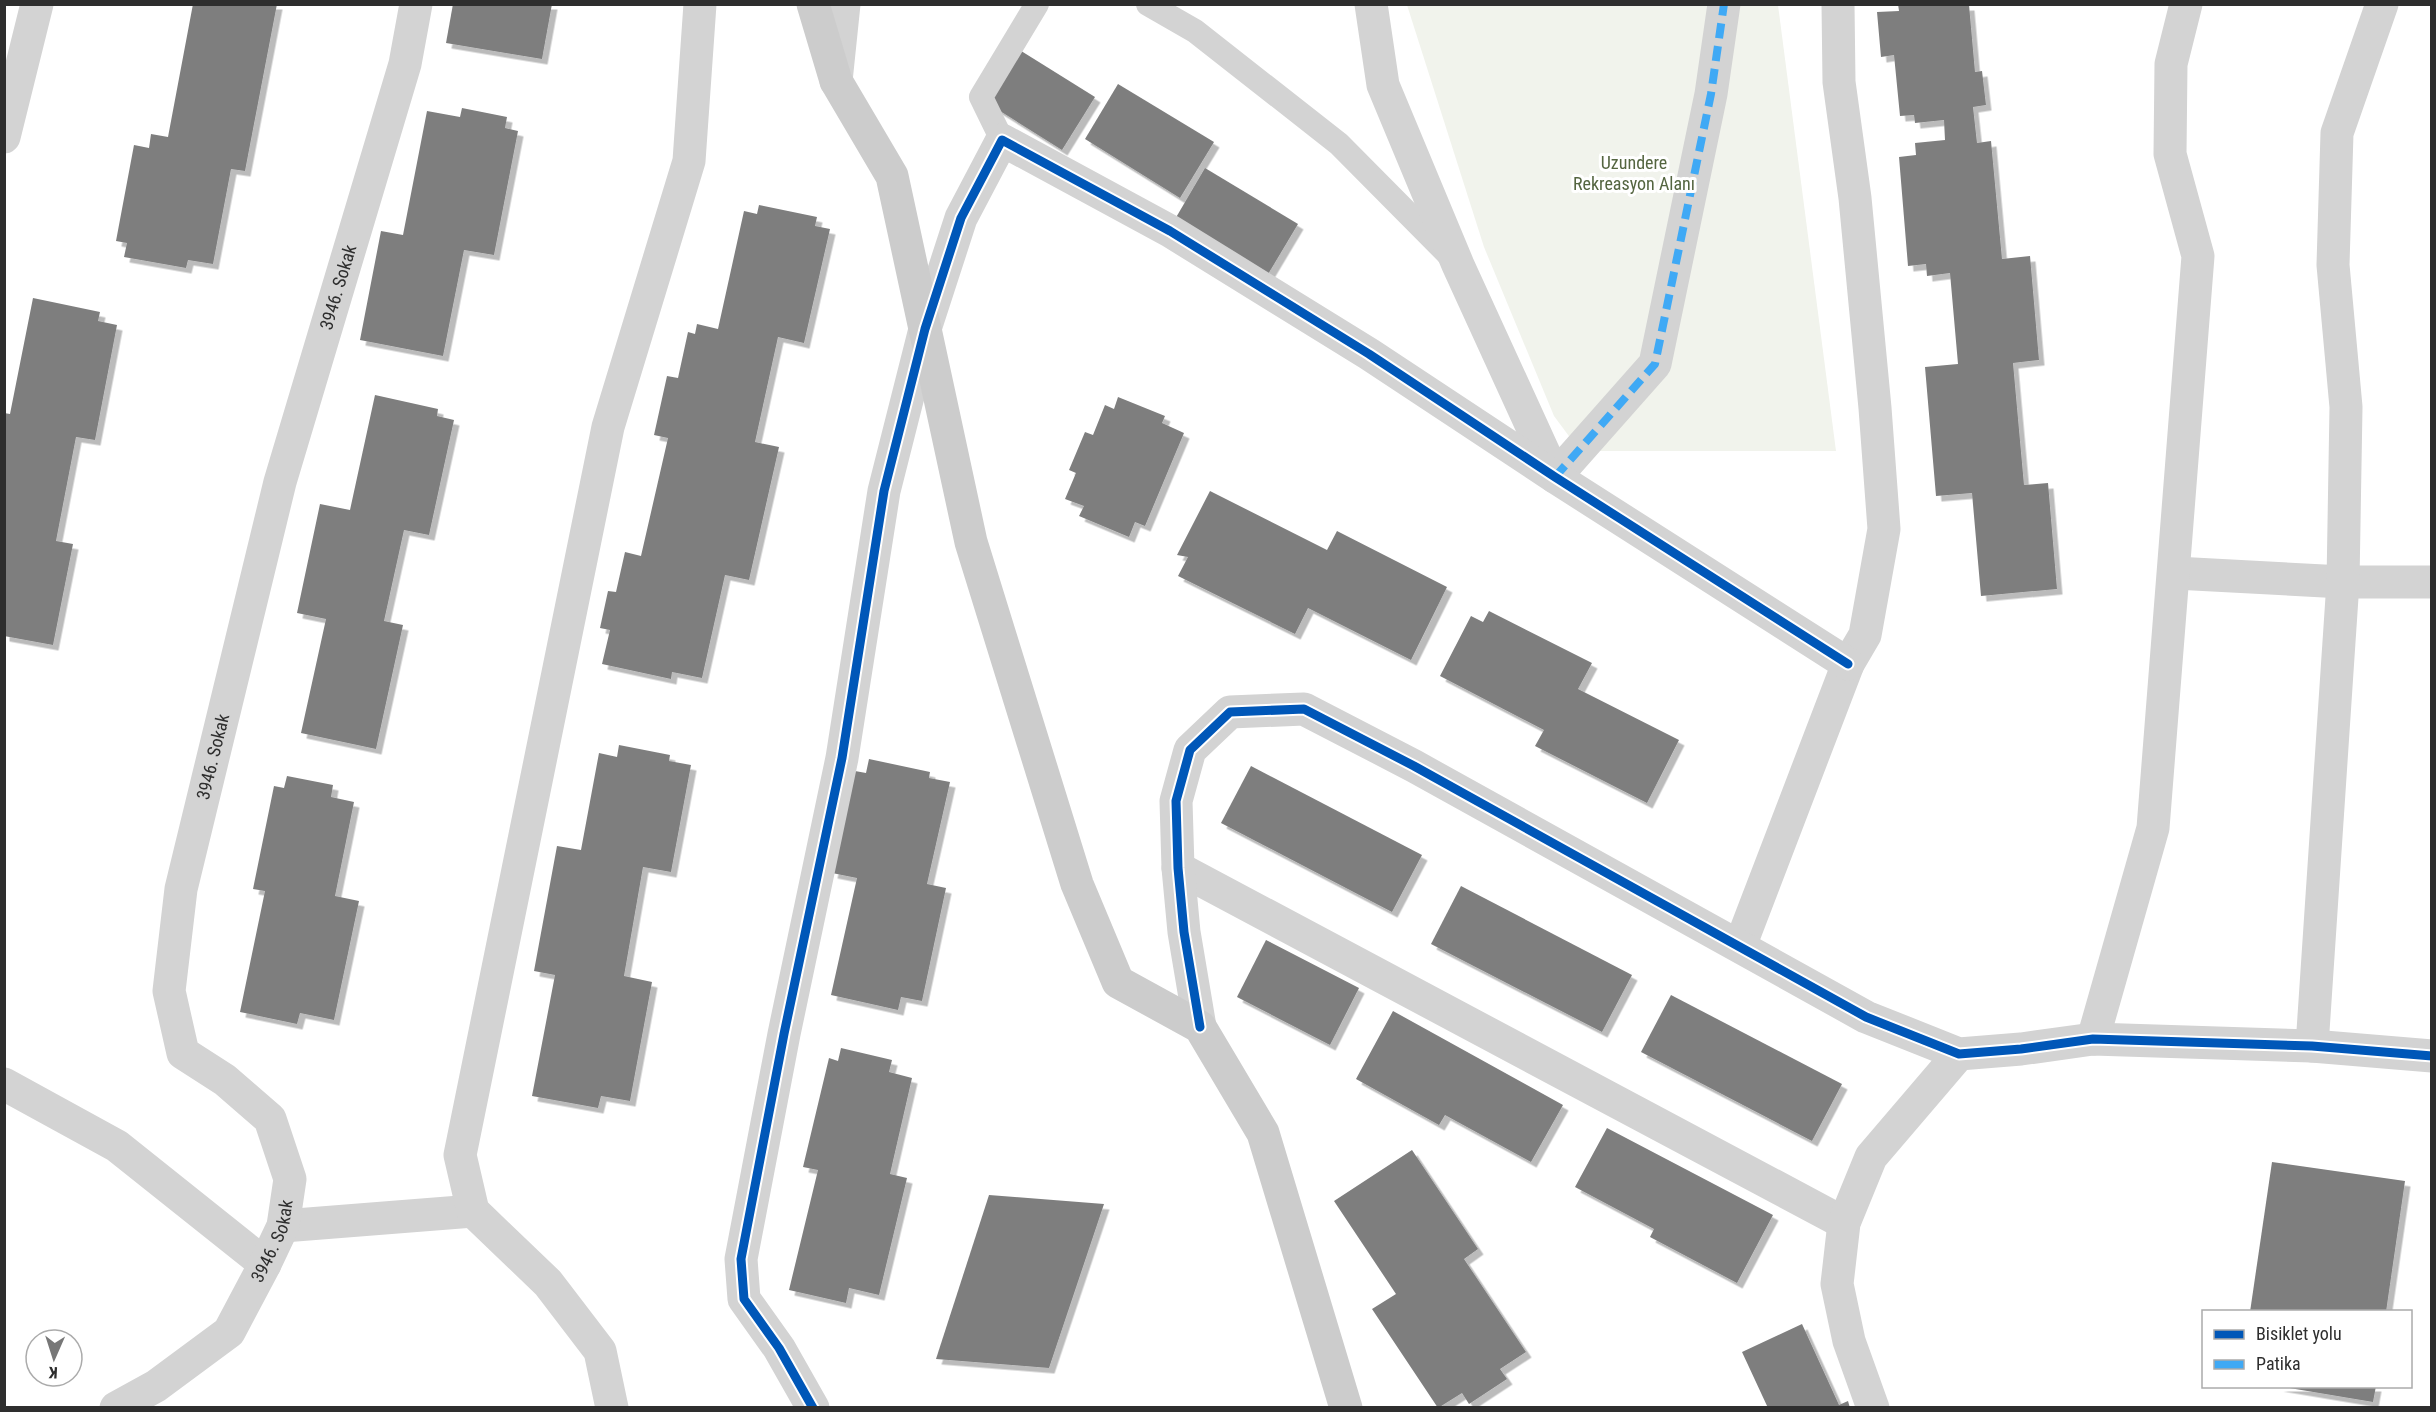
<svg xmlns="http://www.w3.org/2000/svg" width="2436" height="1412" viewBox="0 0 2436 1412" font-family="'Roboto Condensed',sans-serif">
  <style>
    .green { fill: #f1f3ec }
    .building { fill: #7e7e7e; filter: url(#shadow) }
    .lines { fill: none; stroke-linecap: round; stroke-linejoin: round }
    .lane { stroke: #d3d3d3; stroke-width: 24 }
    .street { stroke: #d3d3d3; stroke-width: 33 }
    .secondary { stroke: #ccc; stroke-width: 33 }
    .quiet { stroke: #3fa9f5; stroke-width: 8; stroke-dasharray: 15 8; stroke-linecap: butt }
    .cycleway-casing { stroke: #fff; stroke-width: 13 }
    .cycleway { stroke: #0057b8; stroke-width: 9 }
    .labels { text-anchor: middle; stroke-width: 6; stroke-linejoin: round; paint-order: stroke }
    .park-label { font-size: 18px; fill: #546540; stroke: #fff }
    .street-label { font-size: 18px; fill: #2e2e2e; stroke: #fff }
  </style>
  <defs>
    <filter id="shadow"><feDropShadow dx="5.5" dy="5.5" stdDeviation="0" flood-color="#0004"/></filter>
  </defs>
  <rect width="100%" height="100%" fill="#fff"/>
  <path class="green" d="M1407,5H1778L1836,451H1580L1554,416L1484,247Z"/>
  <g class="building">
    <path d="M193,4H277L245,171L231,169L213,264L188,260L186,268L124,257L127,243L116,241L134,145L149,148L151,134L168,137Z"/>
    <path d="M453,4H552L542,59L446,43Z"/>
    <path d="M1898,4H1945V6L1969,5L1975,72L1982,71L1986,105L1973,107L1977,143L1991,141L2002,259L2030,256L2039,360L2013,363L2024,485L2048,483L2057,589L1981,596L1972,493L1936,496L1925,367L1958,364L1950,273L1927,276L1926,264L1908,266L1899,157L1916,155L1915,143L1945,140L1944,120L1915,123L1914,115L1900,116L1894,55L1881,57L1877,12L1899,11Z"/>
    <path d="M1018,49L1095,97L1062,150L984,101Z"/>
    <path d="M1118,84L1214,142L1180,198L1085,139Z"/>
    <path d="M462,108L507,117L505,128L518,131L494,255L464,250L443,356L360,340L381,231L403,235L427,111L460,117Z"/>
    <path d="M1205,168L1298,224L1264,281L1171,226Z"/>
    <path d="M759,205L817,217L815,226L830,229L804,343L778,337L755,442L779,447L749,580L725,575L702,678L672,672L671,679L602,664L610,630L600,628L608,591L616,592L625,552L641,556L668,438L654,435L667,376L678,378L688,332L695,334L697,324L718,329L744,211L757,214Z"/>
    <path d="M33,298L100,312L98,321L117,325L95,440L76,437L56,541L73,544L53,645L4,636V413L10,414Z"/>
    <path d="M375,395L438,409L437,416L454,420L429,535L404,530L384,621L403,625L376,749L301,733L326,619L297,613L320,504L350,510Z"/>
    <path d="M1118,397L1165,416L1162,423L1184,433L1145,526L1135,522L1129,537L1079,516L1084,506L1065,499L1076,473L1069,470L1085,432L1093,435L1105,405L1114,409Z"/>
    <path d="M1210,491L1327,550L1337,531L1447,587L1411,660L1308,608L1295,634L1178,576L1188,557L1177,555Z"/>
    <path d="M1489,611L1592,663L1578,689L1679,740L1647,803L1535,746L1544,730L1440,676L1471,616L1483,622Z"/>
    <path d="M619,745L670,755L669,761L691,765L671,872L643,867L624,976L652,982L630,1101L601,1096L598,1108L532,1096L555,975L534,971L557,846L581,850L599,753L617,757Z"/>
    <path d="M869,759L930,772L929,778L950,782L927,884L946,888L922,1001L901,997L898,1010L831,995L857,878L832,873L855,771L866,773Z"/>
    <path d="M1251,766L1422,855L1392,912L1221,823Z"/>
    <path d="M287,776L333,785L331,797L354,802L335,896L359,901L334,1020L300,1013L297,1024L240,1012L265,891L253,889L274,786L284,788Z"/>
    <path d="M1461,886L1632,975L1602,1032L1431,944Z"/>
    <path d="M1266,940L1359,988L1330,1045L1237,997Z"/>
    <path d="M1671,995L1842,1084L1812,1141L1641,1052Z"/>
    <path d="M1393,1011L1563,1105L1531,1162L1445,1115L1439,1125L1356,1079Z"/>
    <path d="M841,1048L892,1060L889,1072L912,1078L890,1174L907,1178L879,1295L849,1288L846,1303L789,1290L818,1170L803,1167L829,1058L838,1061Z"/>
    <path d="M1607,1128L1773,1215L1737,1283L1650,1237L1654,1229L1575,1187Z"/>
    <path d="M1412,1150L1478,1249L1464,1259L1526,1352L1500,1369L1507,1379L1469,1404L1462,1393L1438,1408L1372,1309L1396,1294L1334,1201Z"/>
    <path d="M2272,1162L2405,1181L2386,1312H2250Z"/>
    <path d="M989,1195L1104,1204L1049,1368L936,1359Z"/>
    <path d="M1802,1324L1839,1405L1848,1401L1850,1408H1768L1742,1352Z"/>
    <path d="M2278,1386H2376L2373,1402Z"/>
  </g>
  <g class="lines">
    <g class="lane">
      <path d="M1148,4L1195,31L1339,144L1449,255"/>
      <path d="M1002,140L981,97L1037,4"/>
    </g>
    <g class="street">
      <path d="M1371,4L1383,85L1458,265L1555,477L1655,364L1711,94L1724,4"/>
      <path d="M836,81L844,4"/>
      <path d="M4,137L37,4"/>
      <path d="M2175,573L2343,582H2432"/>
      <path d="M1178,868L1844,1223"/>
      <path d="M1740,946L1848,664L1865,635L1884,529L1875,408L1855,198L1839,82L1838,4"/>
      <path d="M1200,1027L1184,932L1178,868L1176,801L1190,750L1230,712L1304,709L1414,766L1866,1017L1959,1054L2021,1049L2093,1039L2312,1046L2432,1056"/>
      <path d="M2093,1039L2153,828L2198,256L2170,154L2171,64L2186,4"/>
      <path d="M2312,1046L2343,582L2346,407L2333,265L2337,133L2382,4"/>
      <path d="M4,1084L117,1146L265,1264"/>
      <path d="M283,1226L473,1211"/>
      <path id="s1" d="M116,1408L156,1386L229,1332L265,1264L283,1226L290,1179L270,1119L225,1080L183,1053L169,991L181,889L280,482L405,64L416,4"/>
      <path d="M612,1408L600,1351L548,1283L473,1211L460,1155L608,427L689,161L700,4"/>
      <path d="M813,1408L779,1348L744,1299L741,1259L784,1034L842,758L884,491L925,329L961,218L1002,140L1170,231L1369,354L1555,477L1848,664"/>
      <path d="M1873,1408L1849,1341L1837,1284L1844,1223L1871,1157L1959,1054"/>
    </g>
    <path class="secondary" d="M813,4L836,81L892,176L971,542L1077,884L1118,982L1200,1027L1263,1133L1346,1408"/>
    <path class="quiet" d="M1555,477L1655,364L1711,94L1724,4"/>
    <g class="cycleway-casing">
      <g id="cycleway">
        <path d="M1200,1027L1184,932L1178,868L1176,801L1190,750L1230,712L1304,709L1414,766L1866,1017L1959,1054L2021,1049L2093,1039L2312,1046L2432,1056"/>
        <path d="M813,1408L779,1348L744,1299L741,1259L784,1034L842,758L884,491L925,329L961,218L1002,140L1170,231L1369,354L1555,477L1848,664"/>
      </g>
    </g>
    <use href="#cycleway" class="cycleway"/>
  </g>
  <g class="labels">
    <g class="park-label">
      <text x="1634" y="169">Uzundere<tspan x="1634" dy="21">Rekreasyon Alanı</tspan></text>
    </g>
    <g class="street-label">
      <text dy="6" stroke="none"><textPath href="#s1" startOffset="1264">3946. Sokak</textPath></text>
      <text dy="6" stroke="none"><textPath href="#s1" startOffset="778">3946. Sokak</textPath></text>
      <text dy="6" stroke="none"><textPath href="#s1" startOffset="238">3946. Sokak</textPath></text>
    </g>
  </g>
  <rect width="2436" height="1412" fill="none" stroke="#2e2e2e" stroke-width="12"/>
  <rect x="2202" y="1310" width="210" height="78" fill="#ffffff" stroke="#ababab" stroke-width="1.5"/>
  <rect x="2214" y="1330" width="30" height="9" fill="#0057b8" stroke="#ababab" stroke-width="1.5"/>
  <text x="2256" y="1340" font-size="18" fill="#2e2e2e">Bisiklet yolu</text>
  <rect x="2214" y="1360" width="30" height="9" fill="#3fa9f5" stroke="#ababab" stroke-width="1.5"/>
  <text x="2256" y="1370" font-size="18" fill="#2e2e2e">Patika</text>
  <g transform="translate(54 1358) rotate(183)"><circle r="28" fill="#ffffff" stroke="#ababab" stroke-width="1.5"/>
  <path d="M0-4.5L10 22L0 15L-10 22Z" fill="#777777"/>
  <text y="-9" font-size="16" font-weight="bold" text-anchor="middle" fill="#2e2e2e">K</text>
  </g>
</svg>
